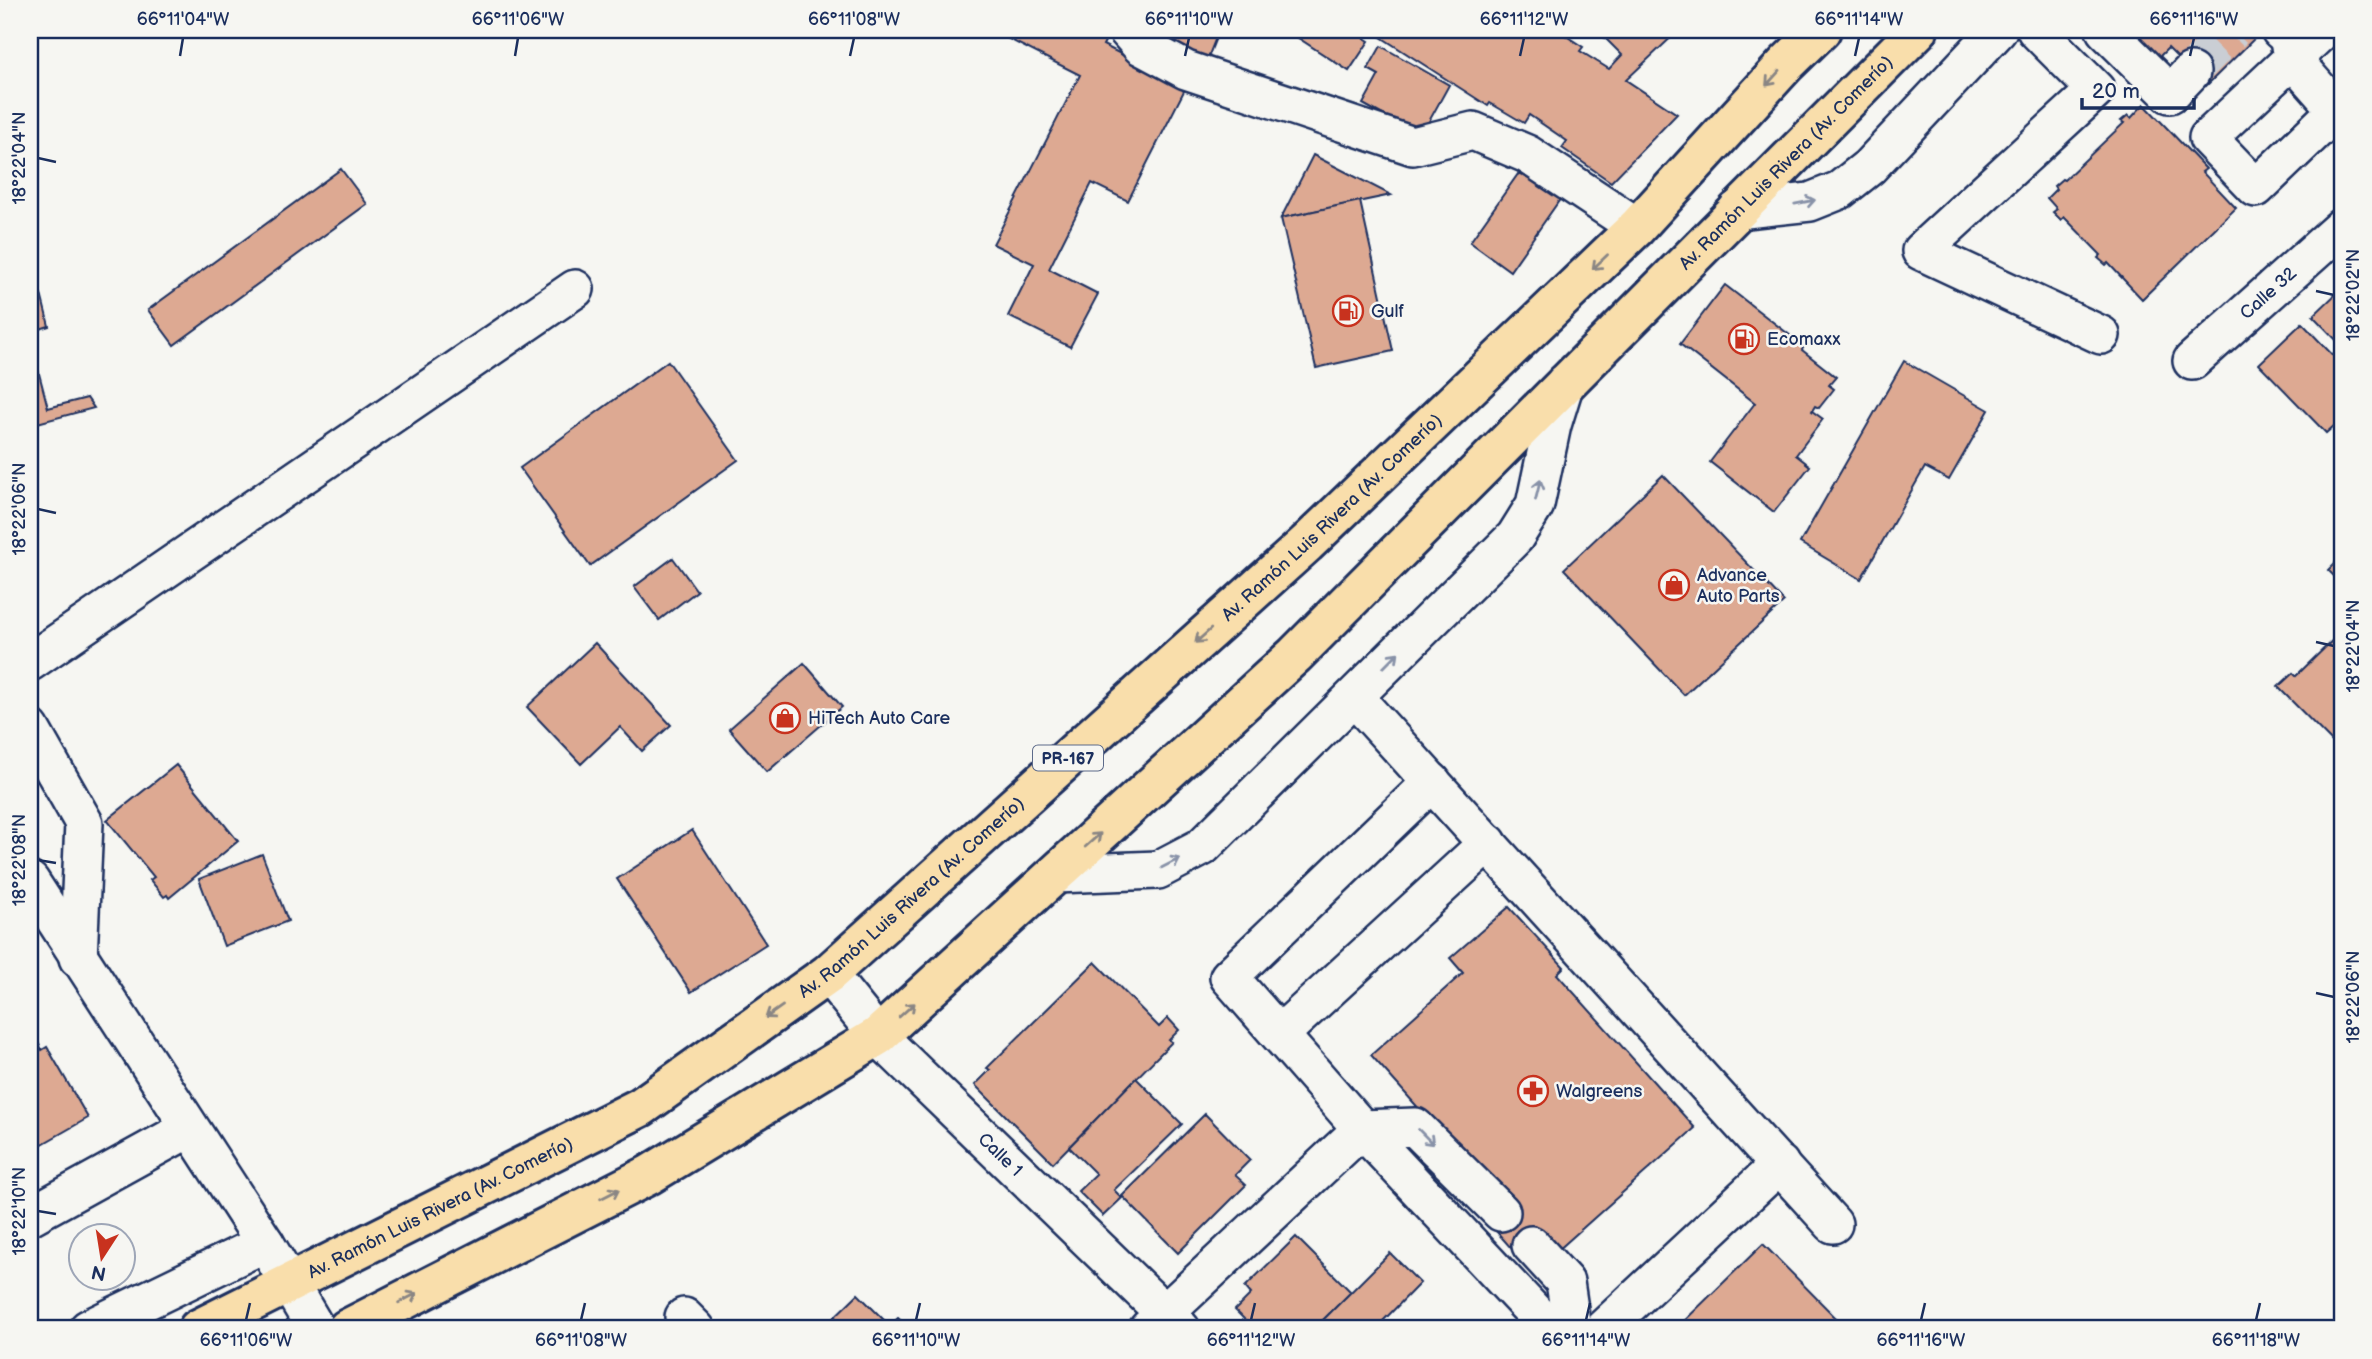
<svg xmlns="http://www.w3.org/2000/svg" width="2372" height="1359" viewBox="0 0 2372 1359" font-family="'Balsamiq Sans',sans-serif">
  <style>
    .building { fill: #dda992; stroke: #1b2f5e; stroke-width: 2 }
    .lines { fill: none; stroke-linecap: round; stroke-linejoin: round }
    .minor-tunnel { stroke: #caced4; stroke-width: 37; stroke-dasharray: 37 18; stroke-linecap: butt }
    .minor-casing { stroke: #1b2f5e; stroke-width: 42 }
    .major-casing { stroke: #1b2f5e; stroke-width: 44 }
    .minor { stroke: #f6f6f2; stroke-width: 37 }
    .major { stroke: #f9deab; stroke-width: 38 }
    .oneway { stroke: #8a8684 }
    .oneway2 { stroke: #8892a8 }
    .ticks { fill: none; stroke: #1b2f5e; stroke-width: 2.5 }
    .labels { text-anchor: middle; stroke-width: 5; stroke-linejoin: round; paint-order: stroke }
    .shield { fill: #f6f6f2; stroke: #5d6b8a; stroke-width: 2 }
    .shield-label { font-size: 16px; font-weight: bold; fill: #1b2f5e }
    .street-label { font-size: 18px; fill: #1b2f5e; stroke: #f6f6f2 }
    .poi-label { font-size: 18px; fill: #1b2f5e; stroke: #f6f6f2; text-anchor: start }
    .neatline { fill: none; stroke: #1b2f5e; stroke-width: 2.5 }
    .ticks-label { font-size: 18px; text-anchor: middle; fill: #1b2f5e }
  </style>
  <rect width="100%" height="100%" fill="#f6f6f2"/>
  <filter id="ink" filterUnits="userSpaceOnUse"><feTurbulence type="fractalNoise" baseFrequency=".0143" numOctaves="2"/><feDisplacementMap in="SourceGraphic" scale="14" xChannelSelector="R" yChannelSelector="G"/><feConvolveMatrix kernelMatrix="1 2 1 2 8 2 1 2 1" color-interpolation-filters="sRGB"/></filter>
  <g filter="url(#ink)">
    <g class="building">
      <path d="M991,30H1111L1103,45L1186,87L1128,201L1092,183L1049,269L1098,294L1070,347L1008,316L1034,264L993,244L1080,75Z"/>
      <path d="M1149,30H1219L1207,60Z"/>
      <path d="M1286,30H1352L1369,41L1349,71Z"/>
      <path d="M1370,30H1557L1583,47L1580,51L1609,69L1622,55L1597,30H1679L1626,80L1677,114L1611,182L1562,148L1567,141L1529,115L1524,123L1490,103L1488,106Z"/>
      <path d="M2119,30H2255L2259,34L2206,86L2168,48L2152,64Z"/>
      <path d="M1381,46L1449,85L1421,136L1363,104L1379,75L1368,69Z"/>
      <path d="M2144,104L2206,169L2202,172L2236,208L2142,299L2108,263L2106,265L2098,258L2101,255L2064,217L2061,220L2053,212L2057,209L2047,198L2056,189L2054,186L2062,179L2064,180L2124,123L2121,121L2128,115L2131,118Z"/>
      <path d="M1313,155L1391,195L1281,218Z"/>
      <path d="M341,169L367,204L174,345L148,310Z"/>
      <path d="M1526,170L1563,195L1510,271L1470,242L1518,174L1522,176Z"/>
      <path d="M1360,201L1393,351L1316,368L1281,218Z"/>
      <path d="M1725,285L1804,346L1802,350L1836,377L1829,385L1834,389L1819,408L1815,406L1812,411L1823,419L1796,455L1810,466L1774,512L1710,462L1755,403L1680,344Z"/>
      <path d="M2342,288V346L2313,316Z"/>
      <path d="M41,294L49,326L30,332V298Z"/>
      <path d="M2302,323L2342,365V435L2334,426L2326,433L2259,364Z"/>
      <path d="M30,339L48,408L87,398L94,408L30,425Z"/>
      <path d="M668,361L738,460L590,566L520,468Z"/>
      <path d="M1904,361L1989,410L1949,480L1925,467L1861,579L1800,543Z"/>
      <path d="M1663,475L1784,602L1684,695L1564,569Z"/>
      <path d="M2342,556V584L2328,570Z"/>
      <path d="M673,558L697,591L659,620L634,587Z"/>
      <path d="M2342,631V752L2278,687L2293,673L2296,676Z"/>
      <path d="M595,643L671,725L642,751L620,727L581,764L527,707Z"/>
      <path d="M804,663L842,707L767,772L729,729Z"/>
      <path d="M176,765L238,841L169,898L167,895L164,897L150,880L154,877L107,820Z"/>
      <path d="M692,830L766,944L691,992L617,879Z"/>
      <path d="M262,854L288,921L224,946L199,879Z"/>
      <path d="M1509,907L1564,967L1557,974L1695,1128L1556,1252L1518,1256L1489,1223L1507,1207L1371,1055L1463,973L1450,958Z"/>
      <path d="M1095,962L1159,1027L1168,1018L1179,1030L1169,1040L1172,1042L1053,1163L975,1085L990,1070L987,1068Z"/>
      <path d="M30,1028L42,1050L47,1047L88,1118L30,1151Z"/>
      <path d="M1136,1078L1182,1124L1114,1190L1121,1197L1205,1114L1250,1160L1235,1175L1246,1185L1178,1253L1123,1197L1103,1216L1078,1191L1096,1174L1069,1147Z"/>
      <path d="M1296,1237L1351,1292L1314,1329H1254L1235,1310L1251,1294L1245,1287Z"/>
      <path d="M1763,1244L1847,1329H1676Z"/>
      <path d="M1390,1253L1420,1283L1381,1323L1388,1329H1314Z"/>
      <path d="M858,1294L890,1326L898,1318L909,1329H822Z"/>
      <path d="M2339,1317H2342V1329H2337Z"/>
    </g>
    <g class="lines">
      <path class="minor-tunnel" d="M2191,72L2233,30"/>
      <g class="minor-casing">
        <g id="minor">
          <path d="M1127,30L1141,46L1186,70L1413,146L1473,131L1527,154L1637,227"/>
          <path d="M2036,30L2096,90L1921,251L2101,335"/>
          <path d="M2105,30L2170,94L2191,72"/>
          <path d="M2280,30L2288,37L2293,60L2337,110L2256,188L2208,138L2323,30"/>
          <path d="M1737,210L1810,202L1840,190L1869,167L1998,30"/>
          <path id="s1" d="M2192,361L2342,227"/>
          <path d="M30,662L575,289"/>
          <path d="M1354,697L1833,1224"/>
          <path d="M30,728L84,823L78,958"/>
          <path d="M1432,782L1229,977L1362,1129L1550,1329"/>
          <path d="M1056,874L1158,870L1202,847L1515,537L1535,505L1552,425L1565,383"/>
          <path d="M30,881L265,1243L316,1329"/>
          <path id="s2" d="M828,974L878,1036L1181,1329"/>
          <path d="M1280,1034L1488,843"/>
          <path d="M30,1216L188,1129"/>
          <path d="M1531,1245L1565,1282L1572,1329"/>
          <path d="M684,1317L696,1329"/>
          <path d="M88,1329L265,1243"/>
          <path d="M1148,1329L1362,1129L1415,1127L1501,1212"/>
          <path d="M1603,1329L1780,1164"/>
        </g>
      </g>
      <g class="major-casing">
        <g id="major">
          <path id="s3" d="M198,1329L641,1107L828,974L1306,544L1637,227L1786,64L1821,30"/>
          <path id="s4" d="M347,1329L649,1175L878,1036L1295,655L1918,30"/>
        </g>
      </g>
      <use href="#minor" class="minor"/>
      <use href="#major" class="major"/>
    </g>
    <defs><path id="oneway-shaft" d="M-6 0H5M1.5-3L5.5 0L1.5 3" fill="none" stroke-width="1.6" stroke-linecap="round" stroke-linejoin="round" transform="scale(1.75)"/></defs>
    <g class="oneway">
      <use href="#oneway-shaft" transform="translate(1773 78) rotate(132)"/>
      <use href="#oneway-shaft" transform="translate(1600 262) rotate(136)"/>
      <use href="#oneway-shaft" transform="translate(1203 636) rotate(138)"/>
      <use href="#oneway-shaft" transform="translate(1093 840) rotate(-42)"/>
      <use href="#oneway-shaft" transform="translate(907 1010) rotate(-42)"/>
      <use href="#oneway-shaft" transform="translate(774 1012) rotate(145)"/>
      <use href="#oneway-shaft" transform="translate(610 1194) rotate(-27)"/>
      <use href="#oneway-shaft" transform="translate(408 1298) rotate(-27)"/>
    </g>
    <g class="oneway2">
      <use href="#oneway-shaft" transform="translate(1805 202) rotate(-11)"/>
      <use href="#oneway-shaft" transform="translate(1538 490) rotate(-76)"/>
      <use href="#oneway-shaft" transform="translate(1391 660) rotate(-45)"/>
      <use href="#oneway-shaft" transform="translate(1171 863) rotate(-27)"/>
      <use href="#oneway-shaft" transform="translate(1426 1137) rotate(45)"/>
    </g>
  </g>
  <path class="ticks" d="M180,56L183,38M515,56L518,38M850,56L854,38M1185,56L1189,38M1520,56L1524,38M1855,56L1859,38M2190,56L2194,38M38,158L56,162M2316,291L2334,295M38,509L56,513M2316,642L2334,646M38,860L56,863M2316,993L2334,997M38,1211L56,1214M246,1320L250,1303M581,1320L585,1303M916,1320L920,1303M1251,1320L1255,1303M1586,1320L1590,1303M1921,1320L1925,1303M2256,1320L2260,1303"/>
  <defs>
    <g id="fuel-ring" transform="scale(1.575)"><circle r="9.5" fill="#f6f6f2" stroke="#c8321e" stroke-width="1.5"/><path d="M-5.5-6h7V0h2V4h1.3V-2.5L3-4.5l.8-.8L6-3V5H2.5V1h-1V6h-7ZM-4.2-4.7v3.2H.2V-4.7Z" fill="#c8321e"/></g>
    <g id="shop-ring" transform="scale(1.575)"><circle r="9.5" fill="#f6f6f2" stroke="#c8321e" stroke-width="1.5"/><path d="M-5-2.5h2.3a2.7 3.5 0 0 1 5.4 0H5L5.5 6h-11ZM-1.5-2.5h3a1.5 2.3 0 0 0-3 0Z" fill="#c8321e"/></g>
    <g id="pharmacy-ring" transform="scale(1.575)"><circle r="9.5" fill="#f6f6f2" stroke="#c8321e" stroke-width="1.5"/><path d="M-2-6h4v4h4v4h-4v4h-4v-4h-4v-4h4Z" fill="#c8321e"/></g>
  </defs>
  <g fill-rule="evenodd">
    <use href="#fuel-ring" x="1348" y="311"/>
    <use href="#fuel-ring" x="1744" y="339"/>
    <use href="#shop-ring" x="1674" y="585"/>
    <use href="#shop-ring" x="785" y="718"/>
    <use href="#pharmacy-ring" x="1533" y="1091"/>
  </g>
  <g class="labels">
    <rect class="shield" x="1033" y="745.5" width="70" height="25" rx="5"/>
    <g class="shield-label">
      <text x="1068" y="764">PR-167</text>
    </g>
    <g class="street-label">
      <text dy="6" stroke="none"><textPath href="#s4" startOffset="1867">Av. Ramón Luis Rivera (Av. Comerío)</textPath></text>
      <text dy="6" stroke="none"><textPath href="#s1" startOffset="102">Calle 32</textPath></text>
      <text dy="6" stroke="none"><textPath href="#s3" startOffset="1405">Av. Ramón Luis Rivera (Av. Comerío)</textPath></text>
      <text dy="6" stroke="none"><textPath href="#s3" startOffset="838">Av. Ramón Luis Rivera (Av. Comerío)</textPath></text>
      <text dy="6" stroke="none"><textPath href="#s2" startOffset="250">Calle 1</textPath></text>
      <text dy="6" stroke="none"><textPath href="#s3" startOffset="271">Av. Ramón Luis Rivera (Av. Comerío)</textPath></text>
    </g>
    <g class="poi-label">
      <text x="1371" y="317">Gulf</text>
      <text x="1767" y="345">Ecomaxx</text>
      <text x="1697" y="581">Advance<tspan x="1697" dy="21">Auto Parts</tspan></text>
      <text x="808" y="724">HiTech Auto Care</text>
      <text x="1556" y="1097">Walgreens</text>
    </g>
  </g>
  <rect width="2372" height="1359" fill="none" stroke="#f6f6f2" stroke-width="77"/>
  <g transform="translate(102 1257) rotate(192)"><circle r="33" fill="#f6f6f2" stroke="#9ea6b7" stroke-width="2"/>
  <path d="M0-5L12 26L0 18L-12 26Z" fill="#c8321e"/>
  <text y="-10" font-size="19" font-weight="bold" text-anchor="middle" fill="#1b2f5e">N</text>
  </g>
  <path d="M2082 98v10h112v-10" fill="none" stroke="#1b2f5e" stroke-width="3.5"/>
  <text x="2092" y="98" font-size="21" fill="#1b2f5e" stroke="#f6f6f2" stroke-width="5" paint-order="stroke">20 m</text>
  <rect x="38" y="38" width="2296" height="1282" class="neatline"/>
  <g class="ticks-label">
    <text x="183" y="25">66°11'04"W</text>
    <text x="518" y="25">66°11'06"W</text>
    <text x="854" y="25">66°11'08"W</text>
    <text x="1189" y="25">66°11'10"W</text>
    <text x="1524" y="25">66°11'12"W</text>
    <text x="1859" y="25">66°11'14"W</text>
    <text x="2194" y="25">66°11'16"W</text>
    <text transform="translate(19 158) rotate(-90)" y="6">18°22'04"N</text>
    <text transform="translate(2353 295) rotate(-90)" y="6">18°22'02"N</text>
    <text transform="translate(19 509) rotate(-90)" y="6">18°22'06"N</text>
    <text transform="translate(2353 646) rotate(-90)" y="6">18°22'04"N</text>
    <text transform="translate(19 860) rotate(-90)" y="6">18°22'08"N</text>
    <text transform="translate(2353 997) rotate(-90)" y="6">18°22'06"N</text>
    <text transform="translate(19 1211) rotate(-90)" y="6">18°22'10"N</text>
    <text x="246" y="1346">66°11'06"W</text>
    <text x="581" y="1346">66°11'08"W</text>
    <text x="916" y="1346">66°11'10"W</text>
    <text x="1251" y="1346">66°11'12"W</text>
    <text x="1586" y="1346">66°11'14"W</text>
    <text x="1921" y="1346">66°11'16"W</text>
    <text x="2256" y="1346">66°11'18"W</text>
  </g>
</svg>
